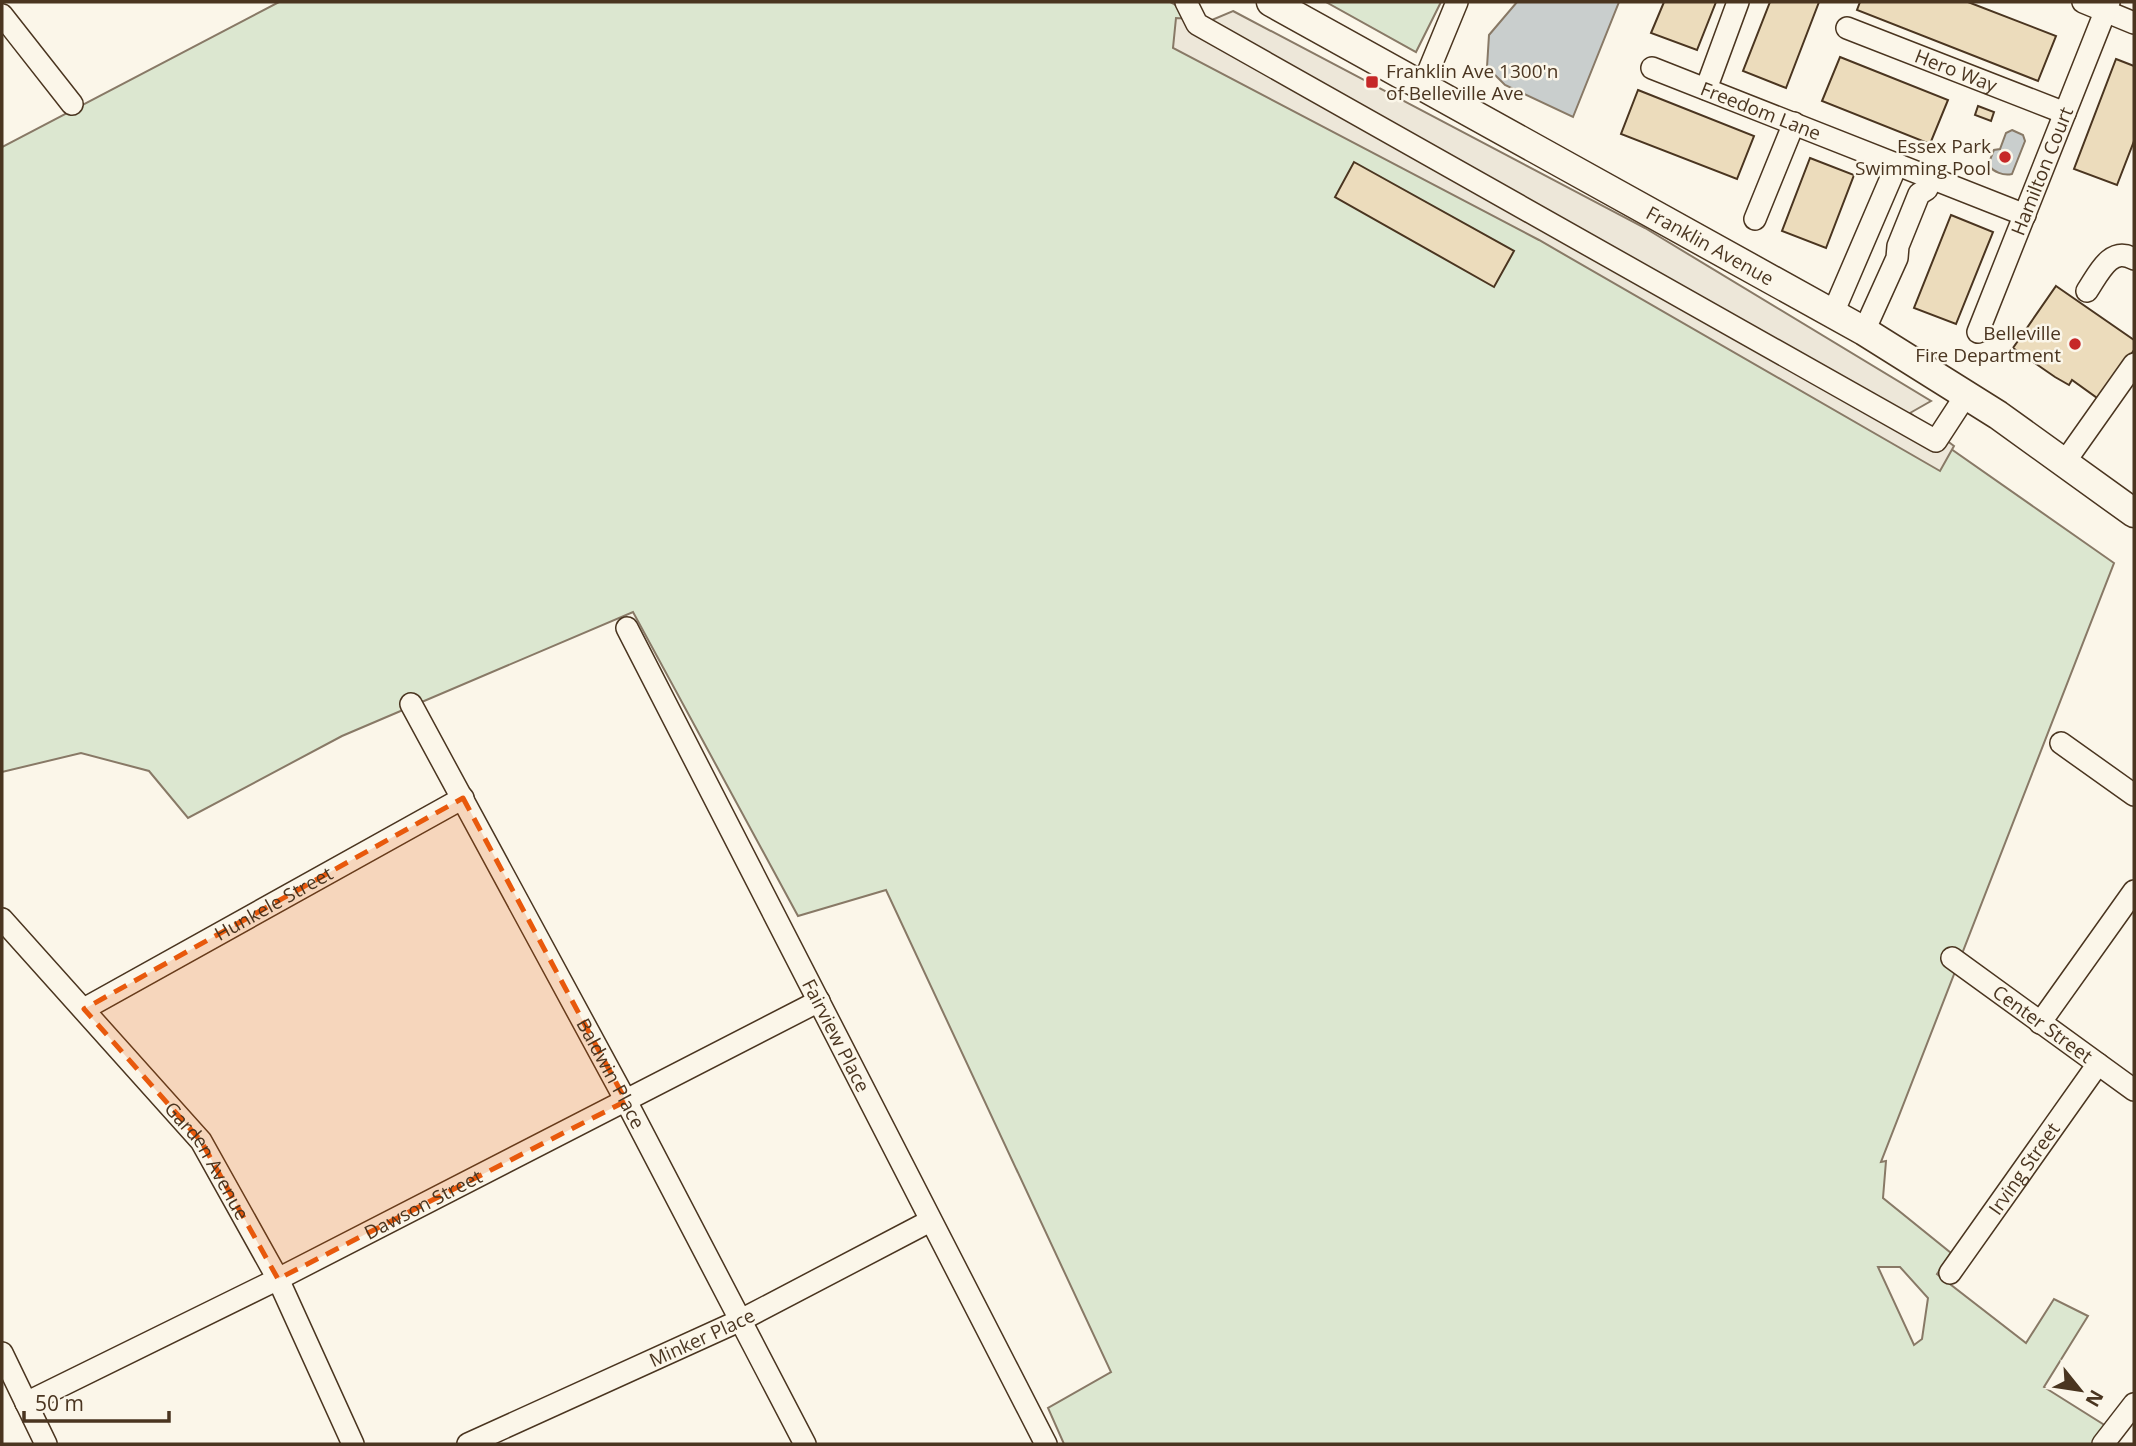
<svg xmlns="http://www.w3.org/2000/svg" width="2136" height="1446" viewBox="0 0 2136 1446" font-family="'Open Sans',sans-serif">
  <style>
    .green { fill: #dce7d0; stroke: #887966; stroke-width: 2; fill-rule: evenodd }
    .parking { fill: #ede7d9; stroke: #887966; stroke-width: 2 }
    .water { fill: #c9cecd; stroke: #887966; stroke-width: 2 }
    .building { fill: #ecdcbc; stroke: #4a3520; stroke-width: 2 }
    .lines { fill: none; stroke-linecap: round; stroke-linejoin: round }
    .minor-casing { stroke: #4a3520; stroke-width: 24 }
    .major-casing { stroke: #4a3520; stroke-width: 31 }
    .minor { stroke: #fbf6e9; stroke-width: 21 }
    .major { stroke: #fbf6e9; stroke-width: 28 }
    .marked { fill: #e8590c; fill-opacity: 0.2; stroke: #e8590c; stroke-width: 5; stroke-dasharray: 14 9; stroke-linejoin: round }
    .poi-dot { fill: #c62828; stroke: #fbf6e9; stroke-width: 2.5 }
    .labels { text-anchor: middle; stroke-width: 5; stroke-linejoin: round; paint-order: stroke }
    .street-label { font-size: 19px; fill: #4a3520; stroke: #fbf6e9 }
    .poi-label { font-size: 19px; fill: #4a3520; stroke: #fbf6e9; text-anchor: end }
  </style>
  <rect width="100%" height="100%" fill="#fbf6e9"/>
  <g class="green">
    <path d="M279,2H1170L1864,388L2114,563L1881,1162L1886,1161L1883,1198L1951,1253L1937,1274L2026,1343L2054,1299L2088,1316L2044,1387L2106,1426L2092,1444H1064L1048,1408L1111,1372L886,890L798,916L633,612L342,736L188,818L149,771L81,753L2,772V147ZM1878,1267H1900L1928,1298L1922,1339L1914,1345Z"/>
    <path d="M1326,2H1441L1416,52Z"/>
  </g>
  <path class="parking" d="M1233,11L1645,228L1931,401L1910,413L1954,446L1940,471L1539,240L1173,48L1176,18L1212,20Z"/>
  <g class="water">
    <path d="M1517,2H1619L1573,117L1505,85L1487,67L1489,35Z"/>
    <path d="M2012,130L2023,135L2025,141L2012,174C2003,176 1994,172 1988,165L1994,150L2000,149L2006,133Z"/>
  </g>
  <g class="building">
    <path d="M1664,2H1716L1697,50L1651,33Z"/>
    <path d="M1770,2H1819L1786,88L1743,71Z"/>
    <path d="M1860,2H1968L2056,36L2038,81L1857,10Z"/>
    <path d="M1840,57L1948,100L1930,144L1822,101Z"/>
    <path d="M2116,59L2134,66V141L2117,185L2074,169Z"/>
    <path d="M1638,90L1754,136L1737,179L1621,134Z"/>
    <path d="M1978,106L1994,112L1991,121L1975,115Z"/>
    <path d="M1810,158L1854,175L1826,248L1782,231Z"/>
    <path d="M1354,162L1514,251L1494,287L1335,197Z"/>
    <path d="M1951,215L1993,232L1956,324L1914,308Z"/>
    <path d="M2056,286L2134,340V350L2100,400L2072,380L2069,385L2055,377L2013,348Z"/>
  </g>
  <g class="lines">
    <g class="minor-casing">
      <g id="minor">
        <path d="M1186,2L1197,24L1936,441L1966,395"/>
        <path d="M2083,2L2134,23"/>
        <path d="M2,15L72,104"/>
        <path id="s1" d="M1847,28L2065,113"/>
        <path id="s2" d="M1652,68L2025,215"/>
        <path d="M1422,87L1457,2"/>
        <path d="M1706,89L1738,2"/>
        <path d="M1755,219L1794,123"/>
        <path d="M2087,291C2098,275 2110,245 2134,259"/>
        <path d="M1833,313L1897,164"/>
        <path d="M1864,331L1897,258L1898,246L1919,194L1927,189L1931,178"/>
        <path id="s3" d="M1978,332L2109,2"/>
        <path d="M2064,463L2134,364"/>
        <path id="s4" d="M627,628L1046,1444"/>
        <path id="s5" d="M411,704L626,1101L805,1444"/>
        <path d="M2061,743L2134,795"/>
        <path id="s6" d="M2,919L201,1141L278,1279L353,1444"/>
        <path id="s7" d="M1952,958L2134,1090"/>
        <path id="s8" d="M84,1009L463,798"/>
        <path d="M2040,1023L2134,891"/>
        <path id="s9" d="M1950,1273L2098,1064"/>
        <path d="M2,1353L46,1444"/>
        <path id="s10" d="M26,1403L278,1279L819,1001"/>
        <path id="s11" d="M468,1444L741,1320L930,1221"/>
        <path d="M2103,1444L2134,1404"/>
      </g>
    </g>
    <g class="major-casing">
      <g id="major">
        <path id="s12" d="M1271,2L1864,331L1998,415L2134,513"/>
      </g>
    </g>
    <use href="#minor" class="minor"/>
    <use href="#major" class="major"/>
  </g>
  <path class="marked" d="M463,798L626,1101L278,1279L201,1141L84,1009Z"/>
  <g class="poi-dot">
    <rect x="1365" y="75" width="14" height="14" rx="3.5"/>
    <circle cx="2005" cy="157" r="7"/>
    <circle cx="2075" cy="344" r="7"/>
  </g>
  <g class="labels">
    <g class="street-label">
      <text dy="7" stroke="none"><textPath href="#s1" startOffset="117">Hero Way</textPath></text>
      <text dy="7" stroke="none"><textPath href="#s2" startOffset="117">Freedom Lane</textPath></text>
      <text dy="7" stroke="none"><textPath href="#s3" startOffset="173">Hamilton Court</textPath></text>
      <text dy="7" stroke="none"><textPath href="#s12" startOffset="502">Franklin Avenue</textPath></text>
      <text dy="7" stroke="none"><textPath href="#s8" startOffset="217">Hunkele Street</textPath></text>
      <text dy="7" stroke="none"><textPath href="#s7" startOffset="112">Center Street</textPath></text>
      <text dy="7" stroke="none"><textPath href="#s4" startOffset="458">Fairview Place</textPath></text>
      <text dy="7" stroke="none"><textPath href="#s5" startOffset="420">Baldwin Place</textPath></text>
      <text dy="7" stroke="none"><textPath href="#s6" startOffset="318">Garden Avenue</textPath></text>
      <text dy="7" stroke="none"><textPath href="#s9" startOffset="128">Irving Street</textPath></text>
      <text dy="7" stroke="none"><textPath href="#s10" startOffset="444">Dawson Street</textPath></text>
      <text dy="7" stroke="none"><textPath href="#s11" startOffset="257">Minker Place</textPath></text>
    </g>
    <g class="poi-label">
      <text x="1386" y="78" text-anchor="start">Franklin Ave 1300'n<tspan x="1386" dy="22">of Belleville Ave</tspan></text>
      <text x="1991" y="153">Essex Park<tspan x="1991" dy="22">Swimming Pool</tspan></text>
      <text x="2061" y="340">Belleville<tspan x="2061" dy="22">Fire Department</tspan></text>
    </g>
  </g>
  <rect width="2136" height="1446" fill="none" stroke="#4a3520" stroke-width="7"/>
  <g transform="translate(2080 1390) rotate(120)" stroke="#fbf6e9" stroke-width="5" paint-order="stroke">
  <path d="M0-5L12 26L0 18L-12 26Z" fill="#4a3520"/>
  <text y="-10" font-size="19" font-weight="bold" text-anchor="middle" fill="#4a3520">N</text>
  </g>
  <path d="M24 1411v10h145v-10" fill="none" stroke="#4a3520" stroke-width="3.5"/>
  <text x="35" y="1411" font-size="21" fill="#4a3520" stroke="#fbf6e9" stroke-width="5" paint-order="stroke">50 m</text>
</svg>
